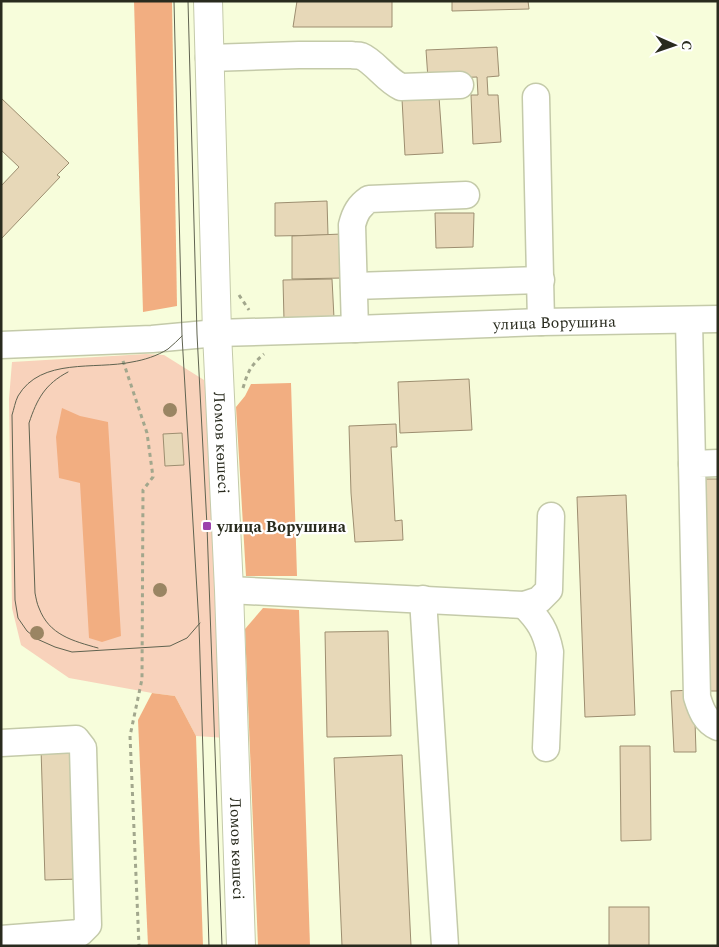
<svg xmlns="http://www.w3.org/2000/svg" width="719" height="947" viewBox="0 0 719 947" font-family="Spectral,serif">
  <style>
    .green { fill: #f8d2bb }
    .forest { fill: #f2ae81 }
    .building { fill: #e7d8b8; stroke: #9d8e70 }
    .lines { fill: none; stroke-linecap: round; stroke-linejoin: round }
    .minor-casing { stroke: #c4caa9; stroke-width: 29 }
    .major-casing { stroke: #c4caa9; stroke-width: 30 }
    .path { stroke: #a2a78d; stroke-width: 3; stroke-dasharray: 4 4; stroke-linecap: butt }
    .minor { stroke: #fff; stroke-width: 26 }
    .major { stroke: #fff; stroke-width: 28 }
    .tram { stroke: #606350; stroke-width: 1 }
    .tree { fill: #9a8563 }
    .poi-dot { fill: #9c42ad; stroke: #fff; stroke-width: 2 }
    .labels { text-anchor: middle; stroke-width: 4.5; stroke-linejoin: round; paint-order: stroke }
    .street-label { font-size: 16px; fill: #292b1e; stroke: #fff }
    .poi-label { font-size: 16px; font-weight: bold; fill: #292b1e; stroke: #fff; text-anchor: start }
  </style>
  <rect width="100%" height="100%" fill="#f7fddb"/>
  <path class="green" d="M146,354L164,355L204,380L214,452L226,738L196,736L175,696L152,693L69,678L21,645L12,608L9,399L12,362Z"/>
  <g class="forest">
    <path d="M134,1H172L177,306L143,312Z"/>
    <path d="M291,383L297,576H246L236,407L245,396L251,384Z"/>
    <path d="M62,408L80,416L108,422L121,636L102,642L89,638L80,483L59,478L56,437Z"/>
    <path d="M263,608L299,610L310,946H258L245,629Z"/>
    <path d="M152,693L175,696L196,736L203,946H148L138,720Z"/>
  </g>
  <g class="building">
    <path d="M297,1H392V27H293Z"/>
    <path d="M452,1H528L529,9L452,11Z"/>
    <path d="M497,47L499,76L487,77L488,95H498L501,142L473,144L471,95H478L477,77L428,79L426,50Z"/>
    <path d="M439,97L443,153L405,155L402,99Z"/>
    <path d="M1,98L69,163L57,175L60,177L1,239V186L19,167L1,150Z"/>
    <path d="M327,201L328,235L275,236V203Z"/>
    <path d="M435,213H474L473,247L436,248Z"/>
    <path d="M342,234L343,278L292,279V236Z"/>
    <path d="M332,279L334,318L284,320L283,280Z"/>
    <path d="M469,379L472,430L400,433L398,382Z"/>
    <path d="M396,424L397,447H391L395,521L402,520L403,540L355,542L351,493L349,426Z"/>
    <path d="M182,433L184,465L165,466L163,434Z"/>
    <path d="M704,479H718V691H710Z"/>
    <path d="M626,495L635,715L585,717L577,497Z"/>
    <path d="M388,631L391,736L327,737L325,632Z"/>
    <path d="M694,690L696,752H674L671,691Z"/>
    <path d="M620,746H650L651,840L621,841Z"/>
    <path d="M41,748H76L80,879L45,880Z"/>
    <path d="M402,755L411,946H342L334,758Z"/>
    <rect x="609" y="907" width="40" height="39"/>
  </g>
  <g class="lines">
    <g class="minor-casing">
      <g id="minor">
        <path d="M209,58L299,55H352C355,56 358,55 361,56C374,61 386,80 401,87L460,85"/>
        <path d="M536,97L541,322"/>
        <path d="M354,286L541,280"/>
        <path d="M689,320L692,464"/>
        <path d="M355,329L352,225C355,213 359,206 369,199L466,195"/>
        <path id="s1" d="M1,345L152,339L217,333L355,329L541,322L718,319"/>
        <path d="M718,463L692,464L697,697C701,710 705,721 718,727"/>
        <path d="M229,590L524,605L539,600L549,590L551,516"/>
        <path d="M423,599L445,946"/>
        <path d="M524,605C539,620 546,631 550,652L546,748"/>
        <path d="M1,743L76,739L83,748L88,925L80,933L1,939"/>
      </g>
    </g>
    <g class="major-casing">
      <g id="major">
        <path id="s2" d="M208,1L217,333L229,590L241,946"/>
      </g>
    </g>
    <g class="path">
      <path d="M239,295L249,310"/>
      <path d="M123,361L147,433L153,477L143,490L142,679L130,736L139,946"/>
      <path d="M243,388C248,371 251,365 264,354"/>
    </g>
    <use href="#minor" class="minor"/>
    <use href="#major" class="major"/>
    <g class="tram">
      <path d="M174,1L182,336L199,625L209,946"/>
      <path d="M188,1L197,334L207,526L222,946"/>
      <path d="M182,336C178,340 173,345 168,349C157,356 144,360 132,362C95,370 41,357 18,396C15,402 14,409 12,415L15,600L18,618L27,631L37,639L55,647L72,652L170,646L187,638L200,623"/>
      <path d="M68,372C45,384 37,399 29,423L35,593C36,598 37,604 39,608C49,635 73,641 98,648"/>
    </g>
  </g>
  <g class="tree">
    <circle cx="170" cy="410" r="7"/>
    <circle cx="160" cy="590" r="7"/>
    <circle cx="37" cy="633" r="7"/>
  </g>
  <rect class="poi-dot" x="202" y="521" width="10" height="10" rx="2.5"/>
  <g class="labels">
    <g class="street-label">
      <text dy="6" stroke="none"><textPath href="#s1" startOffset="554">улица Ворушина</textPath></text>
      <text dy="6" stroke="none"><textPath href="#s2" startOffset="442">Ломов көшесі</textPath></text>
      <text dy="6" stroke="none"><textPath href="#s2" startOffset="848">Ломов көшесі</textPath></text>
    </g>
    <g class="poi-label">
      <text x="217" y="532">улица Ворушина</text>
    </g>
  </g>
  <rect width="719" height="947" fill="none" stroke="#292b1e" stroke-width="5"/>
  <g transform="translate(674 45) rotate(92)" stroke="#ffffff" stroke-width="4" paint-order="stroke">
  <path d="M0-4L9 19L0 12L-9 19Z" fill="#292b1e"/>
  <text y="-8" font-size="14" font-weight="bold" text-anchor="middle" fill="#292b1e">С</text>
  </g>
</svg>
